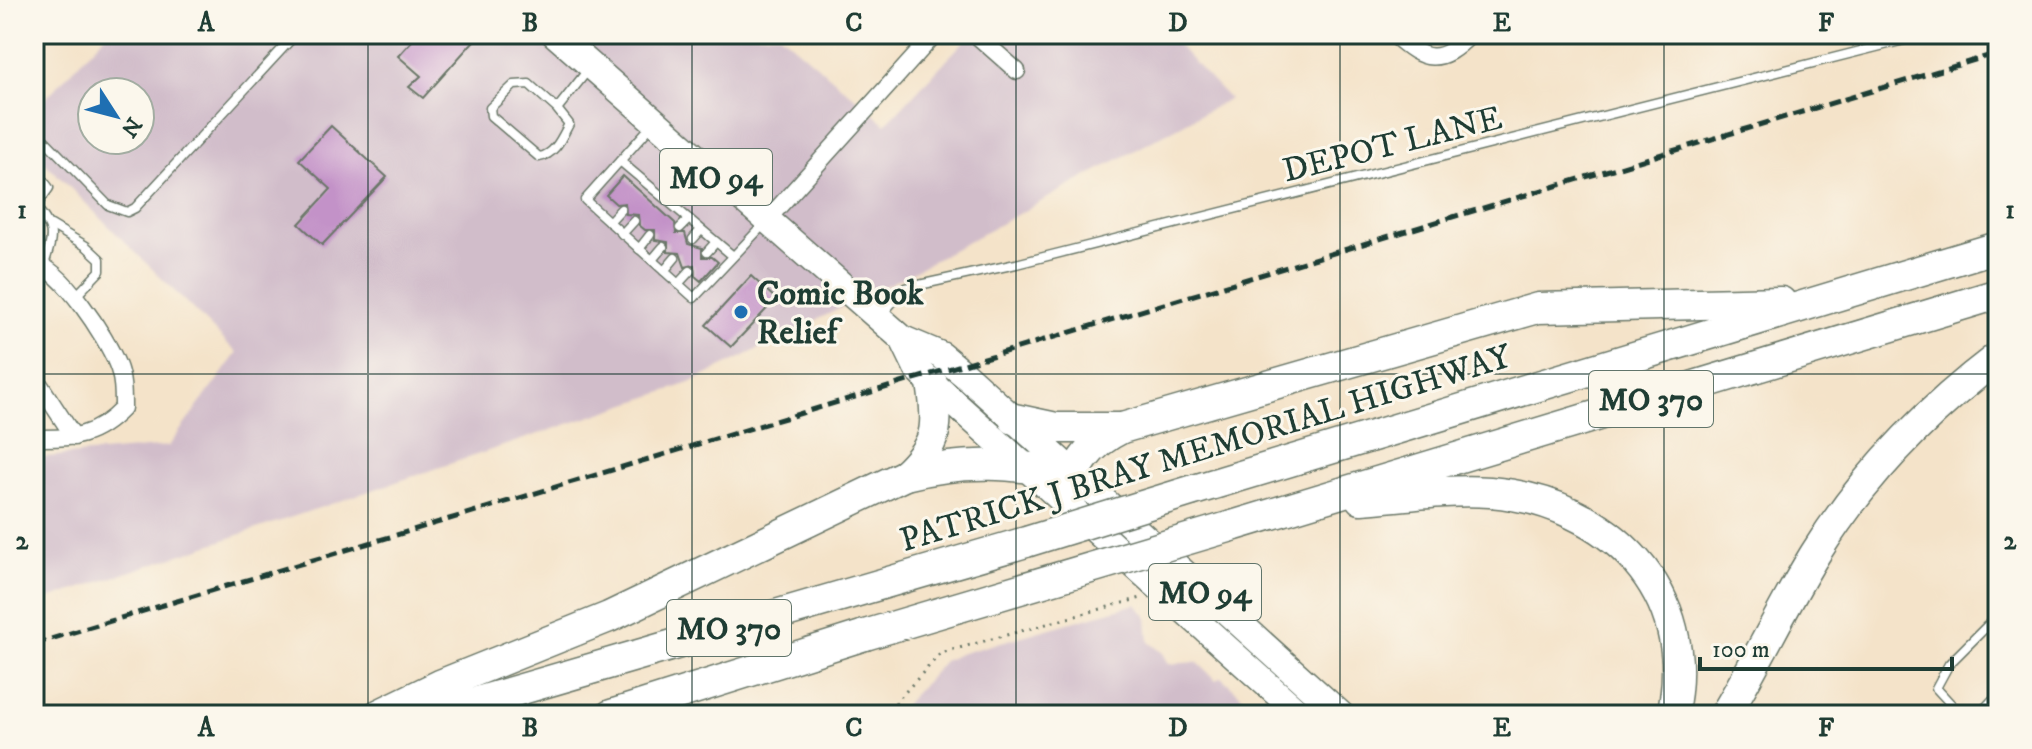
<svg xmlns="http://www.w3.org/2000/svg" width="2032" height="749" viewBox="0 0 2032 749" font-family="'IM FELL DW Pica',serif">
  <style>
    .industrial { fill: #d1bdca; fill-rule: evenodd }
    .building { fill: #c392c8 }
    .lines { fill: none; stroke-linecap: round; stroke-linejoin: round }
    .service-casing { stroke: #6a7768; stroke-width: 11 }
    .minor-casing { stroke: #6a7768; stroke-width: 19 }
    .primary-casing { stroke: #6a7768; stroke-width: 29 }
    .motorway-casing { stroke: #6a7768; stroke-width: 33 }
    .path { stroke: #6a7768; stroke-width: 3; stroke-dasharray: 2 6; stroke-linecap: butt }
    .service { stroke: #fff; stroke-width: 8 }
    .minor { stroke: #fff; stroke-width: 16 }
    .primary { stroke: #fff; stroke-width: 26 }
    .motorway { stroke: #fff; stroke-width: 30 }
    .rail { stroke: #1f3d34; stroke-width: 5; stroke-dasharray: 12 6; stroke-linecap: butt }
    .motorway-bridge-casing { stroke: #6a7768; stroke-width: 33; stroke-linecap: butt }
    .motorway-bridge { stroke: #fff; stroke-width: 30 }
    .grid { fill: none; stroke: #1f3d34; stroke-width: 2; stroke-opacity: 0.55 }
    .poi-dot { fill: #1f6fb2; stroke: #fbf7ec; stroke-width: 3 }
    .labels { text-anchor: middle; stroke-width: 6; stroke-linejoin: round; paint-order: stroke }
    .shield { fill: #fbf7ec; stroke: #61756b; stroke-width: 2 }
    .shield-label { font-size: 32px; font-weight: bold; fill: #1f3d34 }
    .street-label { font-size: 34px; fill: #1f3d34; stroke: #fbf7ec }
    .poi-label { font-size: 34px; font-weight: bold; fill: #1f3d34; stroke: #fbf7ec; text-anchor: start }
    .neatline { fill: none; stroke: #1f3d34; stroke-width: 3 }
    .grid-label { font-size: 26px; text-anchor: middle; font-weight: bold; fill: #1f3d34 }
  </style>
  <rect width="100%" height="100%" fill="#fbf7ec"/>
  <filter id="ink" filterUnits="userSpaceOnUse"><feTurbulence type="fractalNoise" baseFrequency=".0125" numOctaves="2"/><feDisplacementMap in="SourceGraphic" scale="16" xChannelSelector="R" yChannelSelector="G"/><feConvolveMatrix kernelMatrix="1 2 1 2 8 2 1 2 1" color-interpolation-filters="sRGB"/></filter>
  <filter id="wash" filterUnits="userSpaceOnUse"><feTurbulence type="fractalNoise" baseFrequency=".006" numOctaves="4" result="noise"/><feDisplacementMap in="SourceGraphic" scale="32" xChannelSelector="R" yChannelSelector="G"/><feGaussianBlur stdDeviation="1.8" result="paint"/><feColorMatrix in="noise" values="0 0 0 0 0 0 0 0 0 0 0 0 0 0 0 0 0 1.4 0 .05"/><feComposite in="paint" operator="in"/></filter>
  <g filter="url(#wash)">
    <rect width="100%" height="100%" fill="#f4e3c9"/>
    <g class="industrial">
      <path d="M106,34H780L886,124L971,34H1167L1229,99L903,277L690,383L34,604V458L169,446L237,353L34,152V111ZM92,92H140V140H92Z"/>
      <path d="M1136,604L1147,617L1149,642L1163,653L1169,664L1197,662L1216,680L1221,677L1263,715H895L944,661L959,654Z"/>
    </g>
    <g id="blocks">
      <g class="building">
        <path d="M418,34H480L423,98L409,87L421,76L398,56Z"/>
        <path d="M331,126L387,177L322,245L299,224L331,189L299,160Z"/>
        <path d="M623,176L675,223L676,233H685L688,244L702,248V257H712L718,262L701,281L695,276L694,265L685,267L680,253L668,252V242L655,240V230H645L639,225L638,215L626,214L625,203L616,204L606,195Z"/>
        <path d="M751,276L776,299L731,347L706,325Z"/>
      </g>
    </g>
  </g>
  <g filter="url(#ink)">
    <use href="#blocks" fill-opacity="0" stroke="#6a7768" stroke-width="2"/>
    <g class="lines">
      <g class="service-casing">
        <g id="service">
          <path d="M557,109L529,84L514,85L490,108L491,116L539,157C555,155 562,137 569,124L557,109L588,70"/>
          <path d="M653,124L585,200L694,298L766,222"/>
          <path d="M34,129L108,205L127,212L135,208L296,34"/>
          <path d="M620,161L733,256"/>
          <path d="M34,168L49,188L34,209"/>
          <path d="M36,207C56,231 53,236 44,265"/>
          <path d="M609,222L621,209"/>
          <path d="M51,225L86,246L100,259V271L75,297"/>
          <path d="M680,228L689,219"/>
          <path d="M622,234L634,221"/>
          <path d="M693,239L701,230"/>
          <path d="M639,249L650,235"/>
          <path d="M707,252L716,242"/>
          <path d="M652,260L663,247"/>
          <path d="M664,271L675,258"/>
          <path d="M678,284L690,271"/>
          <path d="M882,314L905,288L1016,264L1928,34"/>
          <path d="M1961,715L1936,688L1949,664L1998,615"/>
        </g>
      </g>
      <g class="minor-casing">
        <g id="minor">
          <path d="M975,34L1017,71"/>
          <path d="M1393,34C1424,62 1440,66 1471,34"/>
          <path d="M767,220L935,34"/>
          <path d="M34,263C62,268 106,337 117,364C123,378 123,393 123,408C94,438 75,438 34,438"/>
          <path d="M34,376L74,437"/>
          <path d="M1984,715L1998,700"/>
        </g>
      </g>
      <g class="primary-casing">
        <g id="primary">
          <path d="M555,34L903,339L941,355L965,375L1341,715"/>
          <path d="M903,339L918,370L932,383L1301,715"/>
        </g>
      </g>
      <g class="motorway-casing">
        <g id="motorway">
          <path d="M1014,419L1056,428H1120"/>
          <path d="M905,475C938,444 939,427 932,383"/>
          <path d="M1194,490L1998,247"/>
          <path d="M1361,499C1404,496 1447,489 1490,492C1609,502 1700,592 1672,715"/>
          <path d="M1071,506C1067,469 1091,443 1122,428L1538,308L1781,302"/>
          <path d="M1232,526L1998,294"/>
          <path d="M378,715L440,685L609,617L905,475C967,459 1012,464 1074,474"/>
          <path d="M433,715L1026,542"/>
          <path d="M611,715L865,635"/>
          <path d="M1725,715C1757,662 1783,606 1815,554C1862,478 1927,411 1998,357"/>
        </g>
      </g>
      <path class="path" d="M884,715L941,653L1141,598"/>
      <use href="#service" class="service"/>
      <use href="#minor" class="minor"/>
      <use href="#primary" class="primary"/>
      <use href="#motorway" class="motorway"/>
      <path class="rail" d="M34,644L1998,53"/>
      <g class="motorway-bridge-casing">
        <g id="motorway-bridge">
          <path d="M1026,542L1194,490"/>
          <path d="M865,635L1232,526"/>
        </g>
      </g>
      <use href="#motorway-bridge" class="motorway-bridge"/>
    </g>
  </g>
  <path class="grid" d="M368,34V715M692,34V715M1016,34V715M1340,34V715M1664,34V715M34,374H1998"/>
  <circle class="poi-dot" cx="741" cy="312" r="8"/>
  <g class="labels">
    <g class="shield">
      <rect x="660" y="149" width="112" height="56" rx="6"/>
      <rect x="1589" y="371" width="124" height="56" rx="6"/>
      <rect x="1149" y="564" width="112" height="56" rx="6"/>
      <rect x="667" y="600" width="124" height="56" rx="6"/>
    </g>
    <g class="shield-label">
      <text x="716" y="188">MO 94</text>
      <text x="1651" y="410">MO 370</text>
      <text x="1205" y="603">MO 94</text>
      <text x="729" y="639">MO 370</text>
    </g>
    <g class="street-label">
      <text transform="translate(1392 143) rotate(-14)" y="12">DEPOT LANE</text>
      <text transform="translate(1205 447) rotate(-17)" y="12">PATRICK J BRAY MEMORIAL HIGHWAY</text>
    </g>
    <g class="poi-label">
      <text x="757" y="304">Comic Book<tspan x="757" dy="39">Relief</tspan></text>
    </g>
  </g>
  <rect width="2032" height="749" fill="none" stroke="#fbf7ec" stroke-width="88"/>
  <g transform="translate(116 116) rotate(126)"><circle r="38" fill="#fbf7ec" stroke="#a3ada2" stroke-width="2"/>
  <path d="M0-6L14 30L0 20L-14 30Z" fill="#1f6fb2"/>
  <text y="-12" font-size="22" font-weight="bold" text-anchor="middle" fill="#1f3d34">N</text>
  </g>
  <path d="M1700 657v12h252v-12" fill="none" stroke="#1f3d34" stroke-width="4"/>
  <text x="1712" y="657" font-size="24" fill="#1f3d34" stroke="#fbf7ec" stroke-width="6" paint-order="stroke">100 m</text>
  <rect x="44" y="44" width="1944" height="661" class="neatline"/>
  <g class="grid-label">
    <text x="206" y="31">A</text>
    <text x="530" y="31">B</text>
    <text x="854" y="31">C</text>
    <text x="1178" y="31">D</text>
    <text x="1502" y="31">E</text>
    <text x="1826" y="31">F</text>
    <text x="22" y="218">1</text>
    <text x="2010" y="218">1</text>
    <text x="22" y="549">2</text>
    <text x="2010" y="549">2</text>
    <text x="206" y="736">A</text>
    <text x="530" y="736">B</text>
    <text x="854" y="736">C</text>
    <text x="1178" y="736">D</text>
    <text x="1502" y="736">E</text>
    <text x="1826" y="736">F</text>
  </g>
</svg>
